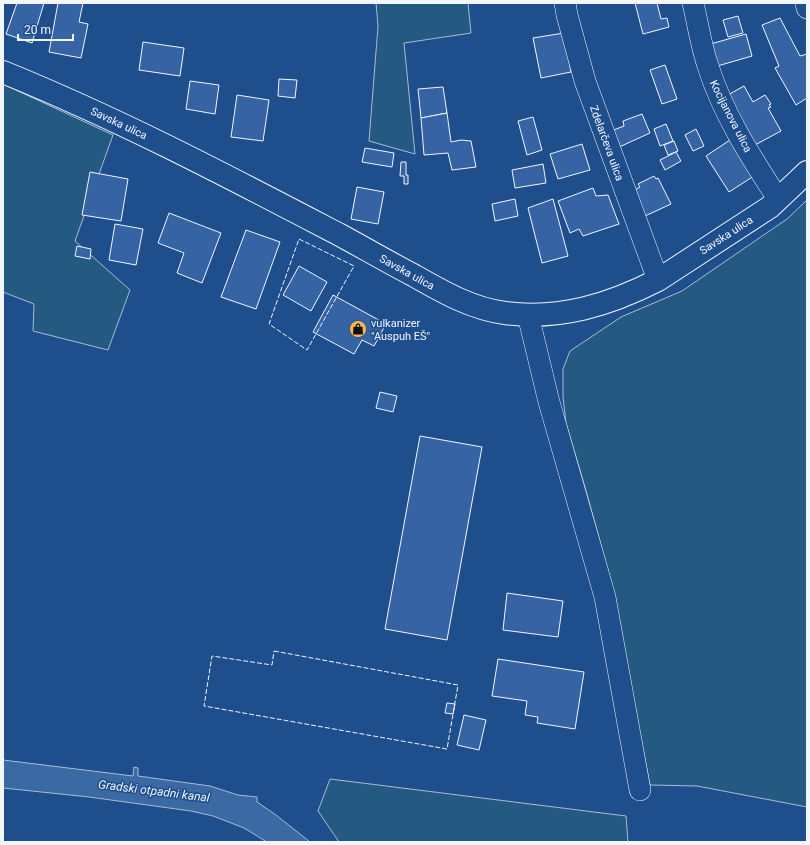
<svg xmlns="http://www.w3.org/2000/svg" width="810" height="845" viewBox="0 0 810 845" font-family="Roboto,sans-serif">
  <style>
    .green { fill: #245a82; stroke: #a8bbd7 }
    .water { fill: #3b69a3; stroke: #a8bbd7 }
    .building { fill: #3563a3; stroke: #f2f6ff }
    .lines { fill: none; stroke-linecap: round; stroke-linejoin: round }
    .minor-casing { stroke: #f2f6ff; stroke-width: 22 }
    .major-casing { stroke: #f2f6ff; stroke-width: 24 }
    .minor { stroke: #1f4e8c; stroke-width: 21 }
    .major { stroke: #1f4e8c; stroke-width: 22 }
    .fence { stroke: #f2f6ff; stroke-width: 1; stroke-dasharray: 5 2; stroke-linecap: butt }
    .labels { text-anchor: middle; stroke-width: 3; stroke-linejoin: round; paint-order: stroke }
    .street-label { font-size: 11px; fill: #f2f6ff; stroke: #1f4e8c }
    .poi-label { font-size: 11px; fill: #f2f6ff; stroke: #1f4e8c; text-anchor: start }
    .water-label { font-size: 12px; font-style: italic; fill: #f2f6ff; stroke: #1f4e8c }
  </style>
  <rect width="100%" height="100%" fill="#1f4e8c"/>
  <g class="green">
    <path d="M376,3H468L471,33L404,43L415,154L369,141L378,26Z"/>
    <path d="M3,84L113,135L75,241L130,290L108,350L33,331L34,304L3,292Z"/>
    <path d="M807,200V807L697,786L650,785L609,574L585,487L566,423L563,397V369L570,351L621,317L682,291L787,219Z"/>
    <path d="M330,779L626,816L628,842H339L318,811Z"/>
  </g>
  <path class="water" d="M3,760L133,776L134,767L138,768V776L210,786L238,795L257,797V802L276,815L310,842H267L244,828L213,816L191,811L89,797L3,788Z"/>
  <g class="building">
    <path d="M17,3H44L32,43L6,34Z"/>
    <path d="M58,3H83L79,22L88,24L81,58L49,52Z"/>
    <path d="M635,3H657L661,19L667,18L669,27L643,34Z"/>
    <path d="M738,16L743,33L728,37L723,20Z"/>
    <path d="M780,18L800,56L807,54V98L796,105L775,68L779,66L762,25Z"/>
    <path d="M564,33L571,72L541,78L533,38Z"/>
    <path d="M746,34L752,56L714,67L707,45Z"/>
    <path d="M143,42L184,48L180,76L139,70Z"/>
    <path d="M665,65L677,99L662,104L650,70Z"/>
    <path d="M279,79L297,80L295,98L278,96Z"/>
    <path d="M190,81L219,85L215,114L186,109Z"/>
    <path d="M744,86L753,102L765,95L771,104L769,105L771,107L768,108L781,131L755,145L726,96Z"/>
    <path d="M443,87L447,113L421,118L418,89Z"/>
    <path d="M237,95L269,100L263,141L231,137Z"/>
    <path d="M447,113L451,142L461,140L471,141L476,167L452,170L448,153L424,155L421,118Z"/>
    <path d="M642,114L650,133L617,148L611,131L624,126L623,121Z"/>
    <path d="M533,117L542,150L527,155L518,121Z"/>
    <path d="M666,124L673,141L660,146L654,129Z"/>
    <path d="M696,129L704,146L693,151L685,135Z"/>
    <path d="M733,138L757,174L729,192L706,156Z"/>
    <path d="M674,141L678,151L668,155L664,145Z"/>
    <path d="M582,144L590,170L558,179L550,154Z"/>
    <path d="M365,148L394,153L392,167L362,162Z"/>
    <path d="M676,152L681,161L665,170L660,160Z"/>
    <path d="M401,162H406V175H408V184H404V176H400Z"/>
    <path d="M543,164L546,183L515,188L512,170Z"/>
    <path d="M90,172L128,179L121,221L82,215Z"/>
    <path d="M654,176L656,179L658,178L671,204L645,216L633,191L640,187L638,184Z"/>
    <path d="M357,187L384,192L378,224L351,219Z"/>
    <path d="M593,188L596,196L608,195L619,224L583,236L579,229L570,233L558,201Z"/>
    <path d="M515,199L518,216L495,221L492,204Z"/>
    <path d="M553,199L568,256L542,263L528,208Z"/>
    <path d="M169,213L221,233L202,283L177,273L184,253L158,243Z"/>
    <path d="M115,224L143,229L136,265L109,260Z"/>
    <path d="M246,230L280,242L256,309L221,297Z"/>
    <path d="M77,246L91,249L90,259L75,256Z"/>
    <path d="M299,266L327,282L311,311L283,295Z"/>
    <path d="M333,295L386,324L374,346L362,340L354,354L313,332Z"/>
    <path d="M380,392L397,396L393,412L376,408Z"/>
    <path d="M420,436L482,447L447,640L385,629Z"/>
    <path d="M507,593L563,601L558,637L503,630Z"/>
    <path d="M498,659L584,672L575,729L537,723L538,717L525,715L527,701L492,696Z"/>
    <path d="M447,703L455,704L453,714L445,713Z"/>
    <path d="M464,715L486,720L479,750L457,745Z"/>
  </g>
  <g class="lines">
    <g class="minor-casing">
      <g id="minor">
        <path d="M565,3L567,15L585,81L658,280"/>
        <path d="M693,3C698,24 701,46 708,66C723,114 751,157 778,199"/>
        <path d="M806,3L807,8"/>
        <path d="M528,315L549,402L605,597L640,790"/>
      </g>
    </g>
    <g class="major-casing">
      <path id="major" d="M3,72C119,119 229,177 340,235C364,248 388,262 413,275C441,291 472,309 505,313C560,320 609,305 658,280L770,207L807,172"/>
    </g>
    <use href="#minor" class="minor"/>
    <use href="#major" class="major"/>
    <g class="fence">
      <path d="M299,239L354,266L307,350L269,324Z"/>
      <path d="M274,651L458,685L447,749L204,706L212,656L272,665Z"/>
    </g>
  </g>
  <defs>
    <g id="shop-disc" transform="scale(0.9)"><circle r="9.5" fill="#ffb74d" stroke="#1f4e8c"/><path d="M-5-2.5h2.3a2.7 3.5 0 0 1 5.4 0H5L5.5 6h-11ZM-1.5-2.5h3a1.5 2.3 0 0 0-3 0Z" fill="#111"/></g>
  </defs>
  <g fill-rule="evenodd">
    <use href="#shop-disc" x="358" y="329"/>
  </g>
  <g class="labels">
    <g class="street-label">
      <text transform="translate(731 116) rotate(63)" y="4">Kocijanova ulica</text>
      <text transform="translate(119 123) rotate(25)" y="4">Savska ulica</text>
      <text transform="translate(607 143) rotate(70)" y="4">Zdelarčeva ulica</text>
      <text transform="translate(726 235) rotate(-33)" y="4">Savska ulica</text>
      <text transform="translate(407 272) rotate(29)" y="4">Savska ulica</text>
    </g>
    <g class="poi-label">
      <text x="371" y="327">vulkanizer<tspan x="371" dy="13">"Auspuh EŠ"</tspan></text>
    </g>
    <g class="water-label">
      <text transform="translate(154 791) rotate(7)" y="4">Gradski otpadni kanal</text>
    </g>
  </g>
  <rect width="810" height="845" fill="none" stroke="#f2f6ff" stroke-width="8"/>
  <path d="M18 34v6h55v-6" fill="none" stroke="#f2f6ff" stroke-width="2"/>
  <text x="24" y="34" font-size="12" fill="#f2f6ff" stroke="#1f4e8c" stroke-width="3" paint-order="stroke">20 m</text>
</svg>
